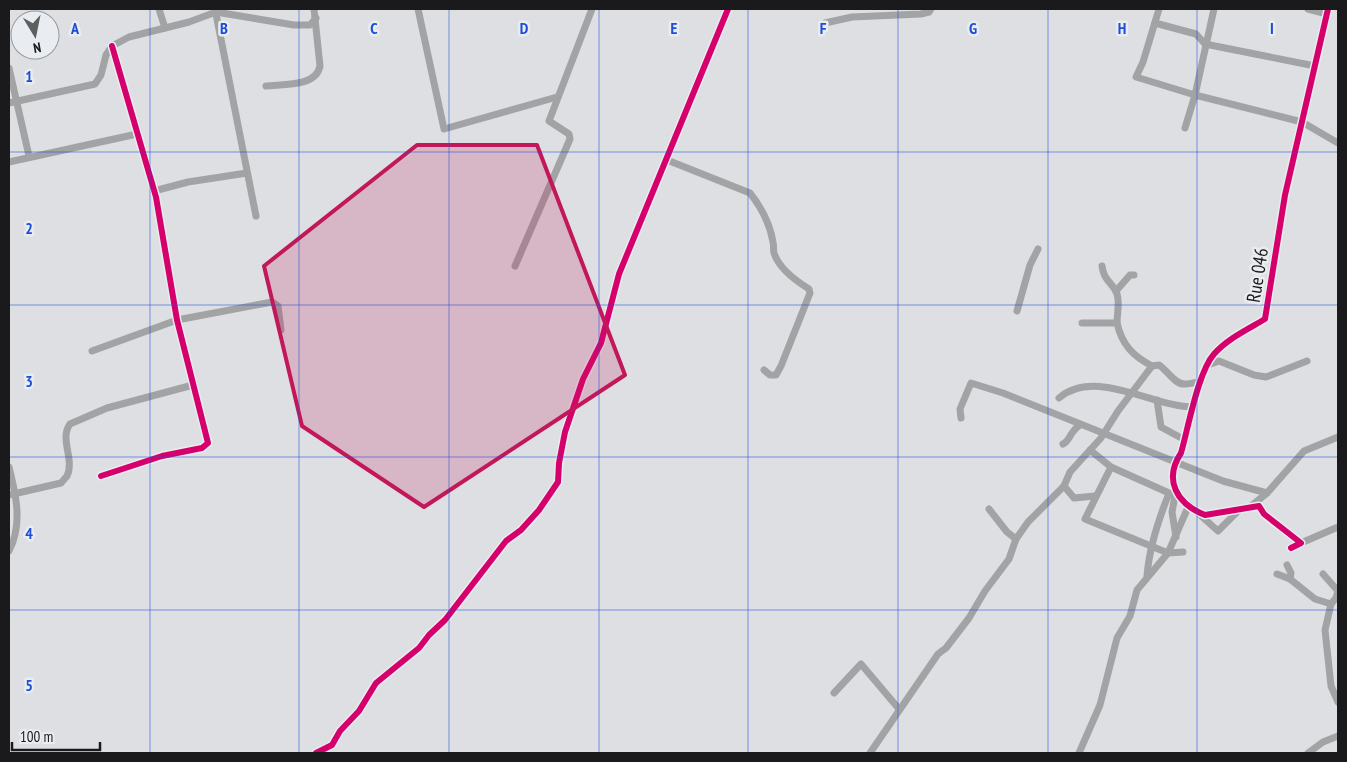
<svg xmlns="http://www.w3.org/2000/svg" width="1347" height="762" viewBox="0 0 1347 762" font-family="'PT Sans Narrow',sans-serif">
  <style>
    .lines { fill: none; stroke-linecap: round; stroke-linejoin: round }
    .minor { stroke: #a2a3a4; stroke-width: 7 }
    .cycleway-casing { stroke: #e9ecf0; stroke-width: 9 }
    .cycleway { stroke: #d6006c; stroke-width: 6 }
    .marked { fill: #c2185b; fill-opacity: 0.2; stroke: #c2185b; stroke-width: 4; stroke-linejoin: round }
    .grid { fill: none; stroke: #1d4ed8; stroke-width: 1; stroke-opacity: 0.55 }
    .labels { text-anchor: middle; stroke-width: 5; stroke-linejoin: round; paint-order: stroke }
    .street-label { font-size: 19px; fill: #1a1a1c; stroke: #e9ecf0 }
    .grid-label { font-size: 16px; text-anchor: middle; font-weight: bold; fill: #1d4ed8; stroke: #e9ecf0; stroke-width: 5; stroke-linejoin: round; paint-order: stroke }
  </style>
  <rect width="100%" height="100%" fill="#dddfe2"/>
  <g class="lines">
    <g class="minor">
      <path d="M159,9L165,28"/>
      <path d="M215,9L256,216"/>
      <path d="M418,9L444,129L557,97"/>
      <path d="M1159,9L1143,62L1136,77L1195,95L1302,122L1338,143"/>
      <path d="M1308,9L1327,14"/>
      <path d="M825,23L852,17L921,14L929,12L931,9"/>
      <path d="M1155,23L1196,34L1205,44L1315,66"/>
      <path d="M9,68L29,156"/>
      <path d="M266,86C284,84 316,87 320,66L314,9"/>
      <path d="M9,103L95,84L101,75L106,55L112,46L129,37L189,22L216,12L294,25H310L316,18"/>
      <path d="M1185,128L1195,95L1214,9"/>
      <path d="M667,160L750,193C761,207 770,224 773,242C774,245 773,250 774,253C779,269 796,281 809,289L810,293L781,366L776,375H770L764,370"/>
      <path d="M9,162L137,134"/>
      <path d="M154,191L188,182L247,173"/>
      <path d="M515,266L570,139L569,134L549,121L592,9"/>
      <path d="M1102,266C1104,282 1113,282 1117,294C1120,303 1117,314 1117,323"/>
      <path d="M1116,291L1130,275H1134"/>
      <path d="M1017,311L1030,265L1038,249"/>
      <path d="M1082,323H1117C1122,345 1133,356 1152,366L1159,365C1167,370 1175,385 1185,384C1190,384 1195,382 1201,382"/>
      <path d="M92,351L177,320L272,302L278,306L281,330"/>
      <path d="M1208,365L1219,361L1254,375L1266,377L1307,361"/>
      <path d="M1059,398C1094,367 1153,407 1193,407"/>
      <path d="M1157,400L1161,427L1185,440"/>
      <path d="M961,418L960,409L971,383L1003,393L1223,481L1267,493"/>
      <path d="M1063,444C1070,441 1070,431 1080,425"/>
      <path d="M1090,450L1111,467"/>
      <path d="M9,467C16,495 23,524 9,551"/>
      <path d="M101,476L162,456L202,448L208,443L177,320L156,197L112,46"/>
      <path d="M1064,486L1074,498L1095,496"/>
      <path d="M9,495L61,483L67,476C75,459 59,439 70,424L107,408L193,385"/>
      <path d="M1175,496L1172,512L1176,537"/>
      <path d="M1178,497L1111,467L1085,519L1168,553L1189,505"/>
      <path d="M1250,507L1267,493L1304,451L1338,437"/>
      <path d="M989,509L1007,532L1016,539"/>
      <path d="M1199,514L1218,531L1239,510"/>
      <path d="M1301,543L1338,527"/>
      <path d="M1291,548L1301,543L1264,514L1259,506L1205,515C1177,504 1163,480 1181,453C1188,429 1198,372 1214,354C1227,339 1248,329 1265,319L1285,195L1328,9"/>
      <path d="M1287,565L1291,573L1290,579"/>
      <path d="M1277,574L1290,579L1315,599L1331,604"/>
      <path d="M1323,574L1338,591L1336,598L1331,604L1325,630L1331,686L1338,702"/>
      <path d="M1147,576C1149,550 1158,521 1168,496L1171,494"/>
      <path d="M834,693L861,664L899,709"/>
      <path d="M316,753L332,745L340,731L359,711L376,683L419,648L429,635L445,620L506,541L521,530L539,510L558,482L559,463L565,432L583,379L601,343L619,274L728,9"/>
      <path d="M870,753L938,654L946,648L969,618L985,591L1009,559L1016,539L1028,522L1064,486L1070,472L1101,438L1118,411L1152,366"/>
      <path d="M1079,753L1100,705L1117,638L1130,616L1137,590L1168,553L1183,552"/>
      <path d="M1308,753L1323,742L1338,736"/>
    </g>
    <g class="cycleway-casing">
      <g id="cycleway">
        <path d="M101,476L162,456L202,448L208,443L177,320L156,197L112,46"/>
        <path d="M1291,548L1301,543L1264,514L1259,506L1205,515C1177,504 1163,480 1181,453C1188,429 1198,372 1214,354C1227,339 1248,329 1265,319L1285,195L1328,9"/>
        <path d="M316,753L332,745L340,731L359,711L376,683L419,648L429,635L445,620L506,541L521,530L539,510L558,482L559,463L565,432L583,379L601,343L619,274L728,9"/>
      </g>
    </g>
    <use href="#cycleway" class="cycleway"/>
  </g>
  <path class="marked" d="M417,145H537L625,375L424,507L302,426L264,266Z"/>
  <path class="grid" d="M150,9V753M299,9V753M449,9V753M599,9V753M748,9V753M898,9V753M1048,9V753M1197,9V753M9,152H1338M9,305H1338M9,457H1338M9,610H1338"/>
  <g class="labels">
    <g class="street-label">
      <text transform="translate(1257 275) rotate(-81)" y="7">Rue 046</text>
    </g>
  </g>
  <g class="grid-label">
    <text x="75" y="34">A</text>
    <text x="224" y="34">B</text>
    <text x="374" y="34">C</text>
    <text x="524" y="34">D</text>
    <text x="674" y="34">E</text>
    <text x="823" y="34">F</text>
    <text x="973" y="34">G</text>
    <text x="1122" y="34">H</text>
    <text x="1272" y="34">I</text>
    <text x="29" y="82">1</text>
    <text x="29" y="234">2</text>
    <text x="29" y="387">3</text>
    <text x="29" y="539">4</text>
    <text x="29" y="691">5</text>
  </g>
  <rect width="1347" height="762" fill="none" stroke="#1a1a1c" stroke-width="20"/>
  <g transform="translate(35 35) rotate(170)"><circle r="24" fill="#e9ecf0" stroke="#96989b"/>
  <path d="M0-4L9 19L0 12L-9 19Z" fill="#5e5f61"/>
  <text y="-8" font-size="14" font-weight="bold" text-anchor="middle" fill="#1a1a1c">N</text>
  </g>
  <path d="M12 742v8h88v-8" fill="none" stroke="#1a1a1c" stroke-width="2.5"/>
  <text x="20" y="742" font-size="15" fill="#1a1a1c" stroke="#e9ecf0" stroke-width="4" paint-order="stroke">100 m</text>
</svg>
